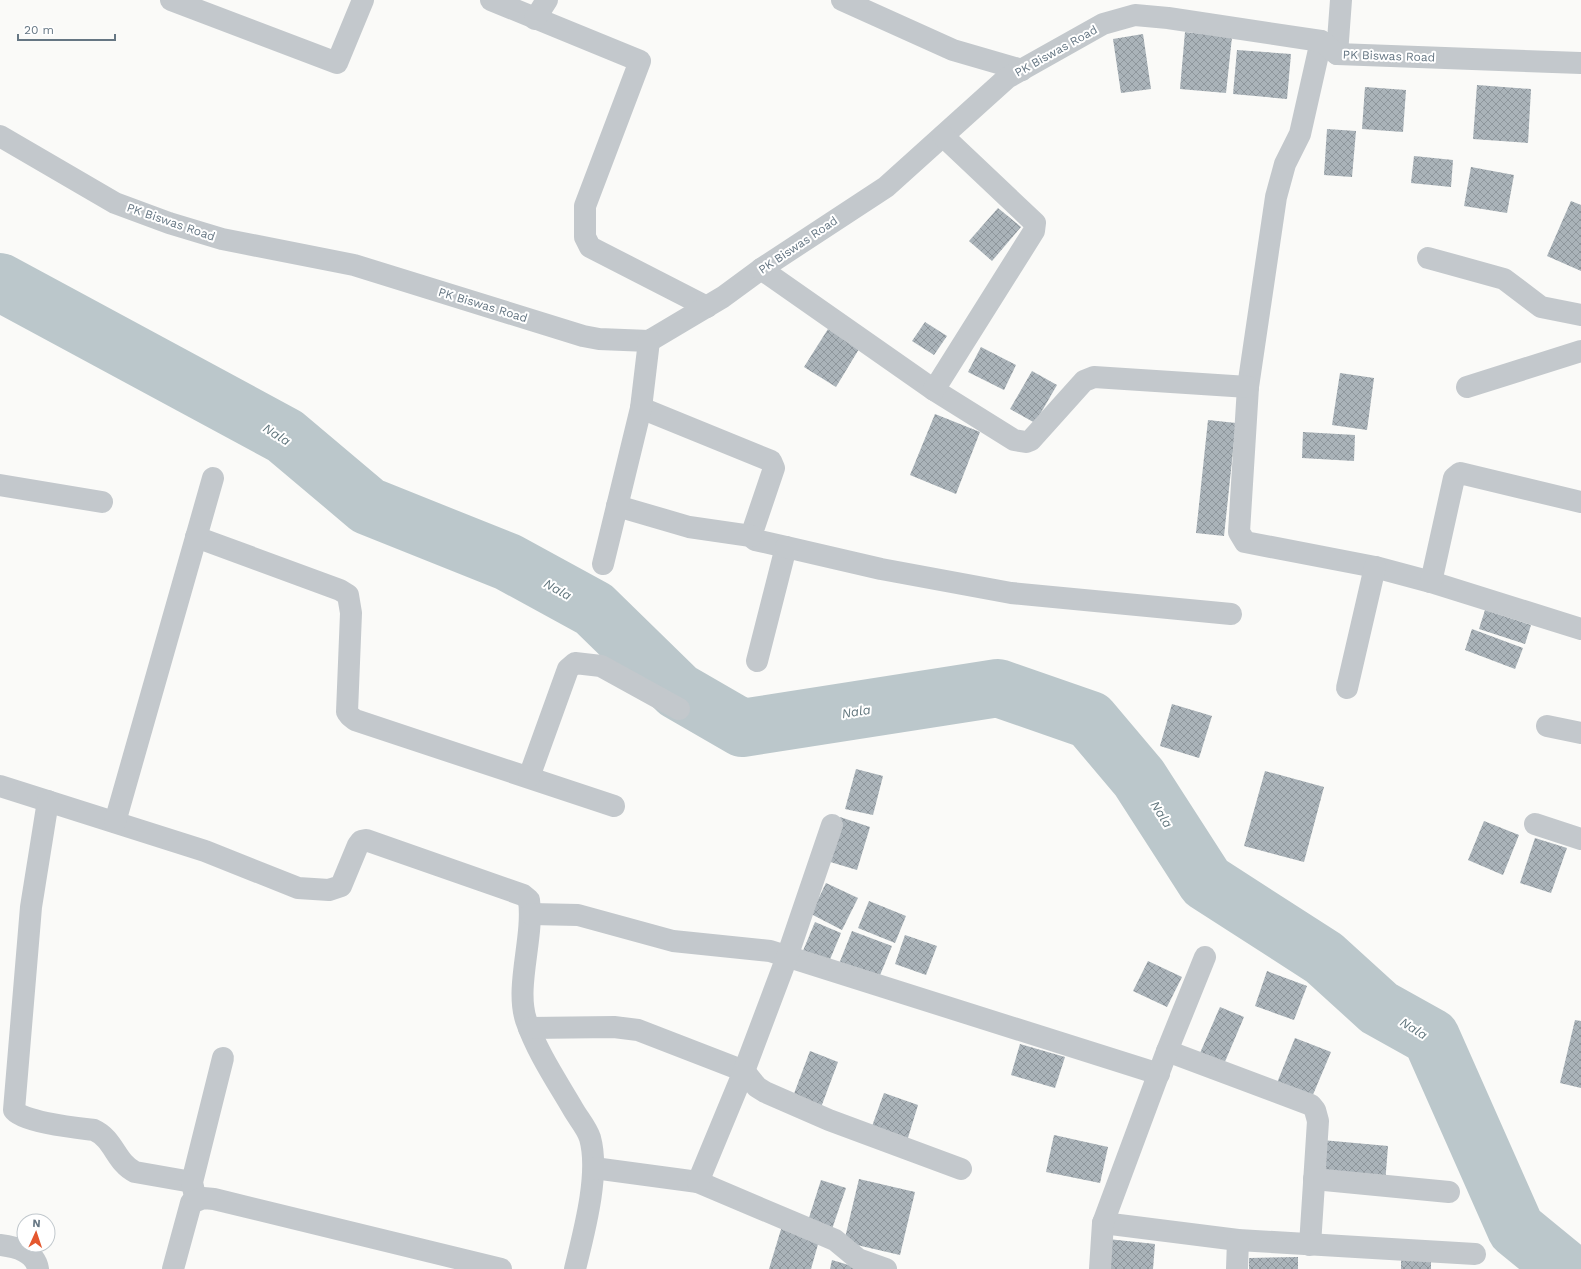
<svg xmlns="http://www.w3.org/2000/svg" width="1581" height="1269" viewBox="0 0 1581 1269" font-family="'Work Sans',sans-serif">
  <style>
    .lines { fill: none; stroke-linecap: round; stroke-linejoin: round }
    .river { stroke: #bbc7cb; stroke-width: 58 }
    .building { fill: url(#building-cross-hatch) }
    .minor { stroke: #c3c8cc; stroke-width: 22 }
    .labels { text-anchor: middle; stroke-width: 4; stroke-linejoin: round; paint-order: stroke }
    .street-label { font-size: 12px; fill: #657683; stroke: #fff }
    .water-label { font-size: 13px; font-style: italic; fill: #60757c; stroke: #fff }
  </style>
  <defs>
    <pattern id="building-cross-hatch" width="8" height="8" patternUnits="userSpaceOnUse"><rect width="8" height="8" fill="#aab3b9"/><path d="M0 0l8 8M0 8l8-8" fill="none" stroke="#8e969c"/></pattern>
  </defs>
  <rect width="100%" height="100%" fill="#fafaf8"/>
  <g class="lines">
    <path class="river" d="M0,282L285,436L368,506L508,562L594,609L678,691L742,728L998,688L1090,720L1139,778L1206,882L1324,958L1379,1008L1431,1037L1516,1229L1565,1269"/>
  </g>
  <g class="building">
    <path d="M1185,32L1232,37L1226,93L1180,89Z"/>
    <path d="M1143,34L1151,89L1121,93L1113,39Z"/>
    <path d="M1237,50L1291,54L1287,99L1233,94Z"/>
    <path d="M1477,85L1531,89L1528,143L1473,139Z"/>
    <path d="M1365,87L1406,90L1403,132L1362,129Z"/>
    <path d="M1327,129L1356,131L1352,177L1324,175Z"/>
    <path d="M1414,156L1453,160L1451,187L1411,183Z"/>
    <path d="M1471,167L1514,175L1507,213L1464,206Z"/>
    <path d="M1571,201L1581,205V271L1547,256Z"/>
    <path d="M998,208L1021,227L992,261L969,241Z"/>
    <path d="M925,322L947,336L934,355L912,341Z"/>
    <path d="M828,329L859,349L836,387L804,367Z"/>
    <path d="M981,347L1016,365L1004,390L968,372Z"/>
    <path d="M1032,371L1057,385L1035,423L1010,409Z"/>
    <path d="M1340,373L1374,378L1367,430L1332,425Z"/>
    <path d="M935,414L980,432L956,494L910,475Z"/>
    <path d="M1208,420L1236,423L1224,536L1196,533Z"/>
    <path d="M1303,432L1355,435L1354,461L1302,458Z"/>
    <path d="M1485,610L1531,625L1525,644L1479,629Z"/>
    <path d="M1472,629L1523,648L1515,669L1465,650Z"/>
    <path d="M1172,704L1212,716L1199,758L1160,746Z"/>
    <path d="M856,769L883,776L873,815L845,809Z"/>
    <path d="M1265,771L1324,787L1304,862L1244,846Z"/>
    <path d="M840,817L870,827L857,870L827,861Z"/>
    <path d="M1484,821L1519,835L1503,875L1468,860Z"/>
    <path d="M1535,838L1567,848L1551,893L1520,883Z"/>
    <path d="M826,883L858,898L842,930L811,914Z"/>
    <path d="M869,901L906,916L895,943L858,928Z"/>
    <path d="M815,922L841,933L826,969L800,958Z"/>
    <path d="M852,931L892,946L876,985L837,969Z"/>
    <path d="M905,935L937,946L926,975L895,964Z"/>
    <path d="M1148,961L1182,977L1167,1007L1133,991Z"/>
    <path d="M1267,971L1307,986L1294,1020L1255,1006Z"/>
    <path d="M1220,1007L1244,1017L1224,1064L1200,1053Z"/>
    <path d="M1575,1020L1581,1021V1088L1560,1083Z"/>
    <path d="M1295,1038L1331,1052L1312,1097L1277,1083Z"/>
    <path d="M1020,1044L1065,1057L1055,1088L1011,1075Z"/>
    <path d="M810,1051L838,1062L820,1110L792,1099Z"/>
    <path d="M884,1093L918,1105L907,1141L871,1129Z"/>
    <path d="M1054,1135L1108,1147L1100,1183L1046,1172Z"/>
    <path d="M1322,1140L1388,1146L1385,1184L1319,1177Z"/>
    <path d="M859,1179L915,1192L900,1255L844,1242Z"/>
    <path d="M821,1180L846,1188L831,1232L807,1224Z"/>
    <path d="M782,1226L820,1237L811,1269H769Z"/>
    <path d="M1108,1239L1155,1244L1153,1269H1105Z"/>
    <path d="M1298,1257V1269H1249V1258Z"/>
    <path d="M832,1260L862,1269H830Z"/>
    <rect x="1401" y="1260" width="30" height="9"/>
  </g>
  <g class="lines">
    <g class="minor">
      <path d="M171,0L337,63L363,0"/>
      <path d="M491,0L640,61L585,206V237L590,247L707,307"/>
      <path d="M842,0L953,50L1022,70"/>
      <path d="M535,19L547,0"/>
      <path d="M1321,41L1300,134L1285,164L1276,197L1248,387L1239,532L1245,542L1375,567L1431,582L1581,629"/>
      <path d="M1337,54L1341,0"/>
      <path d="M0,136L115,203L169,223L222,239L354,265L583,336L599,339L649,341L723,297L761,269L886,187L1007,78L1103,24L1135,15L1168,18L1321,41L1337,54L1581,63"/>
      <path d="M1428,258L1504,279L1541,307L1581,315"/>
      <path d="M761,269L934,390L1014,440L1026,442L1031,440L1084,381L1094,377L1248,387"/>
      <path d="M1467,387L1581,351"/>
      <path d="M934,390L1034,231L1035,223L943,136"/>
      <path d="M641,408L771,461L774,468L751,536L755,540L786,547L757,661"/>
      <path d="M0,485L102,502"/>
      <path d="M617,506L689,527L751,536"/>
      <path d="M196,537L340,590L348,595L351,613L347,712L350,716L355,720L614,806"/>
      <path d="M786,547L881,569L1011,593L1231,614"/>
      <path d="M603,564L641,408L649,341"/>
      <path d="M1431,582L1454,478L1460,473L1581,502"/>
      <path d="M1347,688L1375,567"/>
      <path d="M1547,726L1581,733"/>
      <path d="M529,777L568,669L575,663L601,666L679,709"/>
      <path d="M0,786L205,851L298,888L329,890L341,886L358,845L361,841L366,840L523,895L529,900C534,938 515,986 526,1020C537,1052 556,1080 573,1109C578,1118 587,1128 590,1138C600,1174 584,1232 575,1269"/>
      <path d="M48,801L31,907L14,1110C21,1122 78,1128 94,1130C114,1139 116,1163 135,1172L192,1182"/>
      <path d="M115,822L213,478"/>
      <path d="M1535,824L1581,839"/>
      <path d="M531,914L578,915L673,941L770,951L1159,1074"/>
      <path d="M529,1028L614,1027L638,1030L744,1071L757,1087L765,1092L829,1120L961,1169"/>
      <path d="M1167,1051L1311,1105L1315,1110L1318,1121L1310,1245"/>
      <path d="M594,1168L698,1182L835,1240L858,1259L886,1269"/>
      <path d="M1314,1179L1449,1192"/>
      <path d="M698,1182L744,1071L787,957L832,825"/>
      <path d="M195,1197L192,1182L223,1058"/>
      <path d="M1103,1223L1238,1240L1475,1254"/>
      <path d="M0,1245C15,1247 35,1251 38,1269"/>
      <path d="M173,1269L191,1203L203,1198L214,1199L501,1269"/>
      <path d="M1100,1269L1103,1223L1167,1051L1205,957"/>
      <path d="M1237,1269L1238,1240"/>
    </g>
  </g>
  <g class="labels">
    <g class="street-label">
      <text transform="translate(1056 51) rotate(-29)" y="4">PK Biswas Road</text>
      <text transform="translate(1389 56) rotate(2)" y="4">PK Biswas Road</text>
      <text transform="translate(171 222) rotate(19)" y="4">PK Biswas Road</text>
      <text transform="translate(798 245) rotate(-34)" y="4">PK Biswas Road</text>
      <text transform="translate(483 305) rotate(17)" y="4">PK Biswas Road</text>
    </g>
    <g class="water-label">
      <text transform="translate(277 434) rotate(32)" y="5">Nala</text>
      <text transform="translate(558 589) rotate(29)" y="5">Nala</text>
      <text transform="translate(856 711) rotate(-9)" y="5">Nala</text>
      <text transform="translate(1162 814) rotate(57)" y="5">Nala</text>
      <text transform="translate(1414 1028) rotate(31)" y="5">Nala</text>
    </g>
  </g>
  <g transform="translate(36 1233) rotate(3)"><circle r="19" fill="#ffffff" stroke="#c1c8cd"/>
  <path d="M0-3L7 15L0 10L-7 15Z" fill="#e4572e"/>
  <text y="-6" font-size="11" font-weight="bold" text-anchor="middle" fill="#657683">N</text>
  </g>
  <path d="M18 34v6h97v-6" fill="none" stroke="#657683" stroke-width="2"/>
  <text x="24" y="34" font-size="12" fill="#657683" stroke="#ffffff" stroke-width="3" paint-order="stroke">20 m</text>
</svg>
